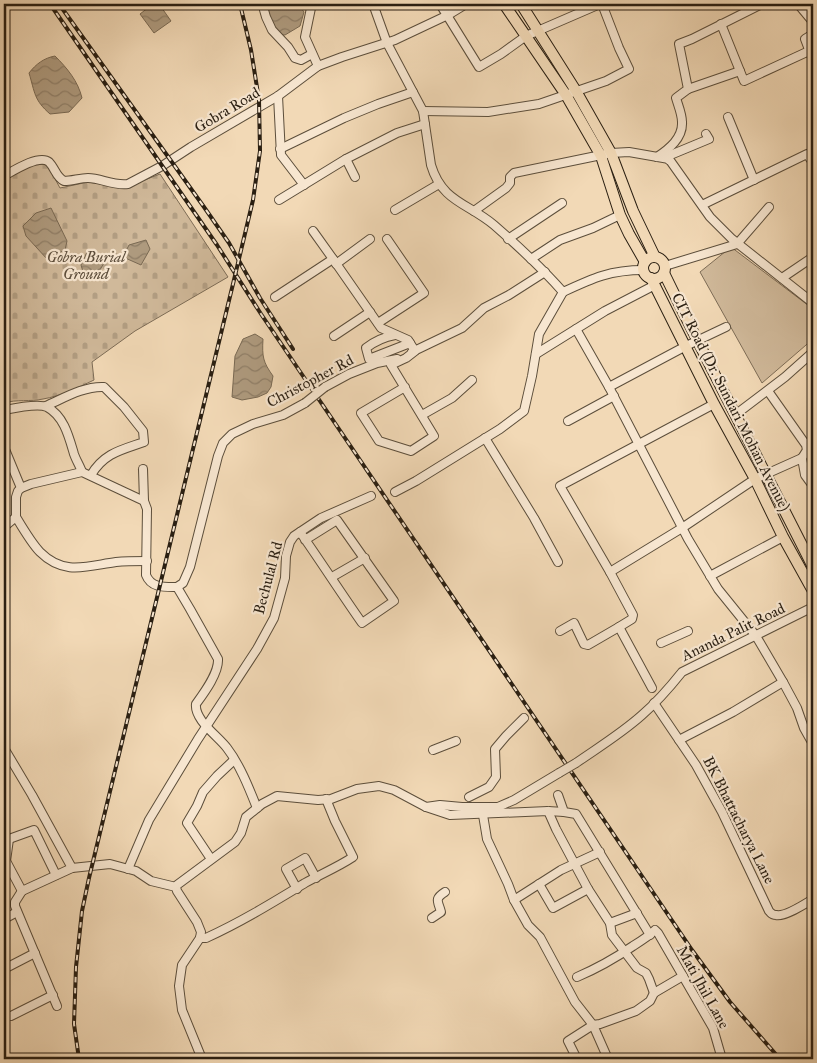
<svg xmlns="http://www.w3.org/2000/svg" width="817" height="1063" viewBox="0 0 817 1063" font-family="'IM FELL Great Primer',serif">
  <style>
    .green { fill: #d0b99a; stroke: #7d6c56 }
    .cemetery { fill: url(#cemetery-stones); stroke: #7d6c56 }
    .water { fill: url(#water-waves); stroke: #796953 }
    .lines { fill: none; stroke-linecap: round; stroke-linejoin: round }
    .minor-casing { stroke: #5c4e3b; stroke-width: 10 }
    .major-casing { stroke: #2a1f12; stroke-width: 12 }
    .minor { stroke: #f7e6d0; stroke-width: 8 }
    .major { stroke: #f2d9b6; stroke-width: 10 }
    .rail-casing { stroke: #2a1f12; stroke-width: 4 }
    .rail { stroke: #f7e6d0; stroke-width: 2; stroke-dasharray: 5.5; stroke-linecap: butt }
    .minor-bridge-casing { stroke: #5c4e3b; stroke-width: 10; stroke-linecap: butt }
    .minor-bridge { stroke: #f7e6d0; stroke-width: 8 }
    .labels { text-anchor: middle; stroke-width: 4.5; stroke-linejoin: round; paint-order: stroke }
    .street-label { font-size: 15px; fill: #2a1f12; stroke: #f7e6d0 }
    .park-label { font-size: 15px; font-style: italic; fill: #5c4d3b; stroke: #f7e6d0 }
  </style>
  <defs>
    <pattern id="cemetery-stones" width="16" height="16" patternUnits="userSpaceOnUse" patternTransform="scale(1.25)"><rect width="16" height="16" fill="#d0b99a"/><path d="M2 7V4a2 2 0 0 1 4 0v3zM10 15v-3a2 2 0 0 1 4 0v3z" fill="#b39f84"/></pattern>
    <pattern id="water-waves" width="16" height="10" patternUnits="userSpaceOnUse" patternTransform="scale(1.25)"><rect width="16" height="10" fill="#ae9a7e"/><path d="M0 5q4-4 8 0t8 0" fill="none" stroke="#8e7d66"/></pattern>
  </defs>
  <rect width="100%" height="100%" fill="#f2d9b6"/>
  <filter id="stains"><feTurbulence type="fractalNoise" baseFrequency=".004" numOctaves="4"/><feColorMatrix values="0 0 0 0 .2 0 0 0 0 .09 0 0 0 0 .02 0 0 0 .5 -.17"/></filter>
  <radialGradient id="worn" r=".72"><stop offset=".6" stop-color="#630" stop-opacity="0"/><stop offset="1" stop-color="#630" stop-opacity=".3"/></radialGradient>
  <path class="green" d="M731,247L813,309V339L762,383L700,272Z"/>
  <path class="cemetery" d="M47,164L60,188L88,182L124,188L160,174L228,277L135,331L92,362L94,380C77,388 61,396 43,399C30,402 17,399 4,403V179L33,165Z"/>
  <g class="water">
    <path d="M153,4H159L171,21L154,33L140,14Z"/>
    <path d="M265,4H298L304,12L300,26L285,35L272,34Z"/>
    <path d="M55,56C67,68 78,81 82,98L69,112L50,114C34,100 35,93 29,73C36,64 44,58 55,56Z"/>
    <path d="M51,208L67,241L65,250L47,259L26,236L23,226L36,213Z"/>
    <path d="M146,240L150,249L141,265L123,257L129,245Z"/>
    <path d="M87,252L99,256L104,263L97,275H84L81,265Z"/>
    <path d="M255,334L263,339C262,357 263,362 273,376L271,387L267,393L258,397L242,400L232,397L235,356L243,339Z"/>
  </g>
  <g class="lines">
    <g class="minor-casing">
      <g id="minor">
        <path d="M265,4L264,10L266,17L272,30L288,47L295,58L301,60L312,54"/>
        <path d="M310,4L311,8L305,37L318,66"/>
        <path d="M373,4L387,43L423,111L431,165C442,202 468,203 494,225C518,246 542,268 563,292C593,278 610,270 644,270"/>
        <path d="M440,4L479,67L501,54L526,36L600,4"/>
        <path d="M798,4L813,22"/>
        <path d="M721,24L744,81L809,51"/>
        <path d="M813,34L805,39L813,60"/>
        <path d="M688,89L740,71"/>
        <path d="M278,96L281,155L304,185"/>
        <path d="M423,111L488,112L539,104L606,81L629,69L619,48L602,4"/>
        <path d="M728,117L754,180"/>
        <path d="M280,149L344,118L378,104L413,92"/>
        <path d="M657,157C669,149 683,138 682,122C682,114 678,105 676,98L688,89L679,44L692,39L762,4"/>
        <path d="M346,159L355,177"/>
        <path d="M669,160L668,156L709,139L706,134"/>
        <path d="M4,176C13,171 39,154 49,162C55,168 56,177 64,181C72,181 80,178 88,178C101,178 113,186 128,184L162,166L191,147L278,96L318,66L342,57L395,40L448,15L466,4"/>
        <path d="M279,200L346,159L397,133L425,124"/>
        <path d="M702,205L807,154L813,163"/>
        <path d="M395,210L439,184"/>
        <path d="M474,211L506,188L510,183V177L514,173L611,153L629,152L669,159L710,217L732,239L813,303"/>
        <path d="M313,231L333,259"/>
        <path d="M508,239L562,203"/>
        <path d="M531,259L560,240L593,228L620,215"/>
        <path d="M336,264L370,239"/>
        <path d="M665,266L737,244L769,207"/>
        <path d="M782,278L813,257"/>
        <path d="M275,297L333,259L381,328L408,340L415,351L406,358L391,365L434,436L411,451L379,441L361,413L405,387"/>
        <path d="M378,323L424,293L387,239"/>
        <path d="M576,329L609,387L688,539L718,589L756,636L783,682L797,708L804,728L813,744"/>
        <path d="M395,335C384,337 375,341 366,348L369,359L410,343"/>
        <path d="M334,336L370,312"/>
        <path d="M412,352L462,328L484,308L509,295L545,272"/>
        <path d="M536,354L605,311L655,285"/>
        <path d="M325,387L349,374L377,363L397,359"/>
        <path d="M609,387L686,346L726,327"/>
        <path d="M768,391L806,445L807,450L802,458"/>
        <path d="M714,404L560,486L610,572L682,528L755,479L802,458L805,475L813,486"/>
        <path d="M46,406C64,398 84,386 104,387L124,407L143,431L144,442C121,450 104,453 91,475"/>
        <path d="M4,410C14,408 38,403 47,407C64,416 69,437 74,454C76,460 80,466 82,472"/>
        <path d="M422,415L452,398L472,380"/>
        <path d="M735,415L785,377L813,352"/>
        <path d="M568,421L614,396"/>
        <path d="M485,438L534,518L558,562"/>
        <path d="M4,447L21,488"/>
        <path d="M143,469L144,501"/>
        <path d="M395,492L416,481L500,429L524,411L532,376L539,334L563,292"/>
        <path d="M16,517C22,527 32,544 40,552C64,576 87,566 116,562C126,561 136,561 147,561"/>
        <path d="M4,527L16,517V497L18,491L21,488L31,484L82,472L144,501L147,509L146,575C151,588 164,587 177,587"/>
        <path d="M300,532C321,562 341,593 362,623L394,601L337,520L305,540"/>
        <path d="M610,572L633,615L632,619L619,627L652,688"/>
        <path d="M710,576L783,537"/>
        <path d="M332,577L365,558"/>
        <path d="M177,587L190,609L218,659C219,673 204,693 196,704C194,720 218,736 227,748C240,765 249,788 257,808"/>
        <path d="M177,587L183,583L190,567L218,456L223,443L232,434L253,424L283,415L305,403"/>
        <path d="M560,631L574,623L584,644L588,645L619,627"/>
        <path d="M661,643L688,631"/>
        <path d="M654,703L696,765L722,812L769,911C772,914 772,915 776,915C785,917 805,904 813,899"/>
        <path d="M679,740L733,712L783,682"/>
        <path d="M4,748L32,795L72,868"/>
        <path d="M433,750L456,741"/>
        <path d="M576,763C599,747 622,733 642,715C657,702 670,687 682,672L813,607"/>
        <path d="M558,795L564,812L576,814L650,935"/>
        <path d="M469,797L489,787L496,777L495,749L506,736L524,718"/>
        <path d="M426,807L440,805L462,807H498L514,800L559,773"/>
        <path d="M548,811L556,829L588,889L610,923L612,935L637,968L646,973L649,979L654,993"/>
        <path d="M483,815L487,839L508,884L514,900L528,925L540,937L575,1002L593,1025L608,1059"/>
        <path d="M4,839H9L34,830L56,875"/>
        <path d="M211,859L187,823L197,806L203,792L217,776L234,760"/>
        <path d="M4,861H6L22,891L72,868L110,864L136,871L151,881L176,887"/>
        <path d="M6,861L9,839L6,837"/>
        <path d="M128,869L149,820L198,739L257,649L274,618L285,578L286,556L290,542L294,536L321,518L371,496"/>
        <path d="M539,884L553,908L588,889"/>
        <path d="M297,889L286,869L305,858L316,878"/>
        <path d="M22,891L15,902V906L57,1006"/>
        <path d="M514,900L561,870L600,852"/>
        <path d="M432,918L441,912C438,901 434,899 445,892"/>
        <path d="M4,919L17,912"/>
        <path d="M610,923L637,913"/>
        <path d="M200,938H206C241,922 272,903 305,883C321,874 338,867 353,857L335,821L326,799"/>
        <path d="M4,969L35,953"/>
        <path d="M577,977C598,968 614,959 633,946C641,941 649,936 655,930L658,933L713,1028L722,1059"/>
        <path d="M4,991V992"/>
        <path d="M11,1016L53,995"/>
        <path d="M202,1059L182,1010L179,986L182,965L200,938L201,932L197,922L177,891L176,887L177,885L235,842L241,833L246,817L262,804L277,796L318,800L331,799L357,789L379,786L394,790L426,807L450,815L548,811L564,812"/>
        <path d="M577,1059L568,1041L593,1025L600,1024L636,1011L650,1001L654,993L683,976"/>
      </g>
    </g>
    <g class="major-casing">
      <g id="major">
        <path d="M504,4L566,95L601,156L620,215L629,234L645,262"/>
        <path d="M521,4L576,91L611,153L633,211L655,257"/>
        <circle cx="654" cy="268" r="11"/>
        <path d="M664,273C712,372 764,469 813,567"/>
        <path d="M651,278L714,404L755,479L783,537L813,591"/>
      </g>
    </g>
    <use href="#minor" class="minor"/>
    <use href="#major" class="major"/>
    <g class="rail-casing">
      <g id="rail">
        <path d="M50,4L217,245L261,314L692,950L730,1002L780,1059"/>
        <path d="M59,4L204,207L229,243L260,298L293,349"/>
        <path d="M79,1059L74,1024L76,967L82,911L89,878L233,284L253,200L260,151L259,100L251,50L240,4"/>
      </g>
    </g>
    <use href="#rail" class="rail"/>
    <g class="minor-bridge-casing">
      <g id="minor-bridge">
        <path d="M305,403L325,387"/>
        <path d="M559,773L576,763"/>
      </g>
    </g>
    <use href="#minor-bridge" class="minor-bridge"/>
  </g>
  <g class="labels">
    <g class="street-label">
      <text transform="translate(227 110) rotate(-31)" y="5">Gobra Road</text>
      <text transform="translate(310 381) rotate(-28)" y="5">Christopher Rd</text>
      <text transform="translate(731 402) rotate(63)" y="5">CIT Road (Dr. Sundari Mohan Avenue)</text>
      <text transform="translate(268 578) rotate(-75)" y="5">Bechulal Rd</text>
      <text transform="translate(733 632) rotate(-26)" y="5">Ananda Palit Road</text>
      <text transform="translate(739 820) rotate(63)" y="5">BK Bhattacharya Lane</text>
      <text transform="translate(703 987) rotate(61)" y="5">Mati Jhil Lane</text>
    </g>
    <g class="park-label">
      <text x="86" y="262">Gobra Burial<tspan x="86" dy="17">Ground</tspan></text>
    </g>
  </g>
  <rect width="817" height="1063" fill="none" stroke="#f2d9b6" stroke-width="20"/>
  <rect x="5" y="5" width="807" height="1053" fill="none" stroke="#2a1f12" stroke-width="2.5"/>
  <rect x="10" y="10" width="797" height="1043" fill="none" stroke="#2a1f12"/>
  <rect width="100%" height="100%" filter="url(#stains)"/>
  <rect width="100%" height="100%" fill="url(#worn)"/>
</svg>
